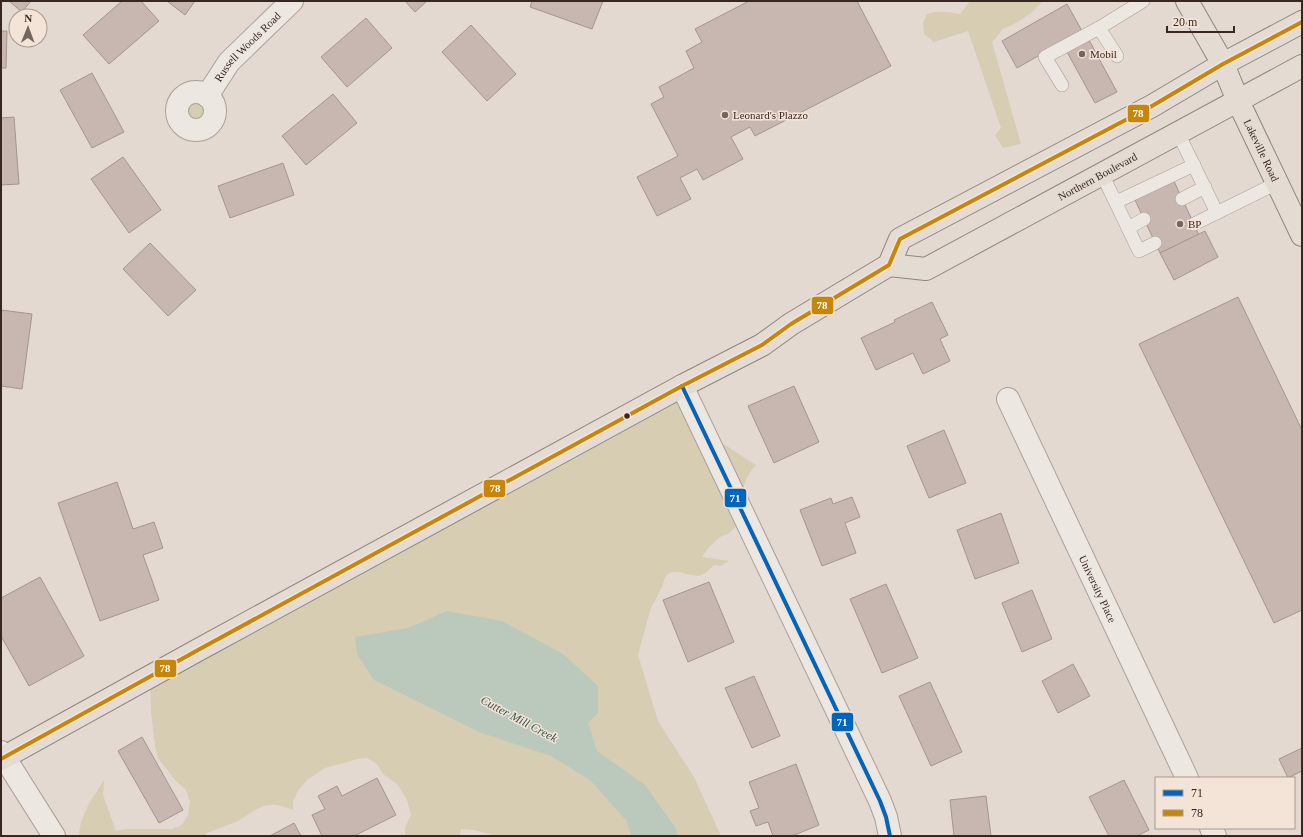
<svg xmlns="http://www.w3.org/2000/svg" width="1303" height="837" viewBox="0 0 1303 837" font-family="'Times New Roman',serif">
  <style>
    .green { fill: #d6cdb3 }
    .water { fill: #bbc8bc }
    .building { fill: #c8b7b1; stroke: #a4958f }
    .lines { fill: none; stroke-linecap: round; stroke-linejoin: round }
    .lane-casing { stroke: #aa9f98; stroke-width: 14 }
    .street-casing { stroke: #aa9f98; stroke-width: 24 }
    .primary-casing { stroke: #8f857f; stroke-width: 24 }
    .lane { stroke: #ece7e1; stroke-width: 13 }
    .street { stroke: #ece7e1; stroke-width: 22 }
    .primary { stroke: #e4dbd3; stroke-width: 22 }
    .bus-1-casing { stroke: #f4e4d7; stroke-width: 7 }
    .bus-2-casing { stroke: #f4e4d7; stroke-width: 7 }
    .bus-1 { stroke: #0065bd; stroke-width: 4 }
    .bus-2 { stroke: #c78608; stroke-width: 4 }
    .poi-dot { fill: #74655e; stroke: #f4e4d7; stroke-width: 1.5 }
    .bus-dot { fill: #382621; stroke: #f4e4d7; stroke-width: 1.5 }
    .labels { text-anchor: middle; stroke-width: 3; stroke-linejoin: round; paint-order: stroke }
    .street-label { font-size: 11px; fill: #382621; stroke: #f4e4d7 }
    .poi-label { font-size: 11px; fill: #382621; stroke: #f4e4d7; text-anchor: start }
    .water-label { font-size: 12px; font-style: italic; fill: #31574b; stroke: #f4e4d7 }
    .line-badge { stroke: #f4e4d7; stroke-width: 1.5 }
    .badge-label { font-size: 11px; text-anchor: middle; font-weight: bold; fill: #fff }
  </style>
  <rect width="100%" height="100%" fill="#e4d9d0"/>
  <g class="green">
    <path d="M970,1H1043L1032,12L1018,22L1003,29L992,42L1021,144L1003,148L995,135L1001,128L968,31L934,42L924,34L923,23L927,14C938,10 949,12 960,14Z"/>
    <circle cx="195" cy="111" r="19"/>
    <path d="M682,386L715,442L725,445L756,465C739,485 743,494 745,518L729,533L720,537L709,547L702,557L729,561L721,566L714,565C710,568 708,572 704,574C693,580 680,568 669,573L665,577L662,587L651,608L638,655L658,721L694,777L721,836H495L475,830L461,829L460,836H405V827L411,815L407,800L397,784L383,774L377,764L367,758L358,759L325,768L307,780L298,791L293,801V810C264,798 260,809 236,822C227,826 216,829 207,833L205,836H79C80,815 93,797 104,780L103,795L116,831L125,829H172L182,825L188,815L190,802L186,790L175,780L158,758L155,746L151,712L150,679Z"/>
  </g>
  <path class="water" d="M447,611L502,621L563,654L598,686V713L588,723L597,751L645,785L675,827L678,836H631L626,820L590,780L551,756L479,732L374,680L357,654L355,637L408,628Z"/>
  <g class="building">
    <path d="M9,1H31L22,12Z"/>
    <path d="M122,1H141L159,21L109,64L83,35Z"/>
    <path d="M167,1H195L185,15Z"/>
    <path d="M405,1H427L415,12Z"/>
    <path d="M532,1H603L592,29L530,7Z"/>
    <path d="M749,1H857L891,66L755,136L750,127L731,137L743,159L703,180L697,169L680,178L691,199L657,216L637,177L678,156L651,104L664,97L659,87L694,68L686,51L702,42L695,29Z"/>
    <path d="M1067,4L1082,31L1017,68L1002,41Z"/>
    <path d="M366,18L392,48L347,87L321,57Z"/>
    <path d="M471,25L516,74L487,101L442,52Z"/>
    <path d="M1,31H7L6,68H1Z"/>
    <path d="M1089,40L1117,92L1095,103L1067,52Z"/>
    <path d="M92,73L124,132L92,148L60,90Z"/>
    <path d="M333,94L357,123L306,165L282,136Z"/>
    <path d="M14,117L19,184L1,185V118Z"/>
    <path d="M123,157L161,210L129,233L91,179Z"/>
    <path d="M283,163L294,195L230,218L218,186Z"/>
    <path d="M1173,179L1199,235L1160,253L1134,198Z"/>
    <path d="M1205,231L1218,257L1174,280L1160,253Z"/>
    <path d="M150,243L196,290L168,316L123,269Z"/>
    <path d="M1238,297L1302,430V610L1274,623L1139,344Z"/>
    <path d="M932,302L948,335L940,339L950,361L923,374L913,353L876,370L861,338L895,322L894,320Z"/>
    <path d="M1,310L32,314L22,389L1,386Z"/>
    <path d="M794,386L819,442L774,463L748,406Z"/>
    <path d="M944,430L966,483L929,498L907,446Z"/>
    <path d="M117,482L133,529L154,522L163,548L143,555L159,600L100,621L58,503Z"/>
    <path d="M852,497L860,517L845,523L856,553L822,566L800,510L831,498L833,504Z"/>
    <path d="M1001,513L1019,563L975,579L957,530Z"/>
    <path d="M40,577L84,656L29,686L1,636V598Z"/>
    <path d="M709,582L734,642L688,662L663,600Z"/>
    <path d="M886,584L918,658L882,673L850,599Z"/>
    <path d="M1032,590L1052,639L1022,652L1002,603Z"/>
    <path d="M1073,664L1090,696L1058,713L1042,681Z"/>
    <path d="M754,676L780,736L752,748L725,688Z"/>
    <path d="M930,682L962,752L931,766L899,696Z"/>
    <path d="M142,737L183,810L159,823L118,751Z"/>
    <path d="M1302,748V771L1288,778L1279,759Z"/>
    <path d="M796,764L819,825L792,836H773L768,822L756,826L750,811L759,808L749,782Z"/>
    <path d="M377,778L396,815L354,836H322L312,815L325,809L318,796L337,786L342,796Z"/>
    <path d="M1124,780L1149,830L1137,836H1109L1089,797Z"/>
    <path d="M986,796L991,836H954L950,800Z"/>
    <path d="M294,823L301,836H270Z"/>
  </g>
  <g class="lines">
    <g class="lane-casing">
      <g id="lane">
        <path d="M1099,28L1143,1"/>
        <path d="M1062,85L1045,57L1099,28L1117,56"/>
        <path d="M1178,133L1217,213"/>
        <path d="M1102,174L1139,251L1155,243"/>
        <path d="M1182,199L1205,187"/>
        <path d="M1116,202L1194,165"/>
        <path d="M1194,224L1277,183"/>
        <path d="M1128,228L1144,219"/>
      </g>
    </g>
    <g class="street-casing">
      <g id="street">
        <circle cx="196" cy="111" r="19"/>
        <path id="s1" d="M207,96L229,62L292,1"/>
        <path d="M682,386L880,801L886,817L890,836"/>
        <path id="s2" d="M1008,399L1187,778"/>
        <path d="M1,752L54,836"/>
        <path d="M1211,828L1215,836"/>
      </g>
    </g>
    <g class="primary-casing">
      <g id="primary">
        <path id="s3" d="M1187,1L1223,64L1238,101L1302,235"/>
        <path id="s4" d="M889,265L926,269L1302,66"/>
        <path d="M1,759L198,650L682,386L762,345L791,324L889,265L900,239L1152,106L1223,64L1302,22"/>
      </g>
    </g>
    <use href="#lane" class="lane"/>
    <use href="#street" class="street"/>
    <use href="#primary" class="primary"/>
    <g class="bus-1-casing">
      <path id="bus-1" d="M682,386L880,801L886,817L890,836"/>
    </g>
    <g class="bus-2-casing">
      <path id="bus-2" d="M1,759L198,650L682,386L762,345L791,324L889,265L900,239L1152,106L1223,64L1302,22"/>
    </g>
    <use href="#bus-1" class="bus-1"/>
    <use href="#bus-2" class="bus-2"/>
  </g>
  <g class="poi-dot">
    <circle cx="1082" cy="54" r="4"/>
    <circle cx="725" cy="115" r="4"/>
    <circle cx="1180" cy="224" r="4"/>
  </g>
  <circle class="bus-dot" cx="627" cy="416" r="3.5"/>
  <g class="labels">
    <g class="street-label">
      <text dy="4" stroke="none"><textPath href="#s1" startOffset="64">Russell Woods Road</textPath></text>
      <text dy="4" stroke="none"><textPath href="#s3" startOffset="167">Lakeville Road</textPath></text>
      <text dy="4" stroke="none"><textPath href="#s4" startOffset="232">Northern Boulevard</textPath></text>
      <text dy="4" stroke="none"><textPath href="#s2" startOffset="210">University Place</textPath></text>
    </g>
    <g class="poi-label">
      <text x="1090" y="58">Mobil</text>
      <text x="733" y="119">Leonard's Plazzo</text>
      <text x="1188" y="228">BP</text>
    </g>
    <g class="water-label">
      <text transform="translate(519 719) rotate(28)" y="4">Cutter Mill Creek</text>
    </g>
  </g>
  <g class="line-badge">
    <rect x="1127" y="104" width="23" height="19" rx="4" fill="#c78608"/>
    <rect x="811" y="296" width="23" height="19" rx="4" fill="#c78608"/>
    <rect x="483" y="479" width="23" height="19" rx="4" fill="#c78608"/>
    <rect x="724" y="488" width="23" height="20" rx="4" fill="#0065bd"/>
    <rect x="154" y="659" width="23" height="19" rx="4" fill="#c78608"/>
    <rect x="831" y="712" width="23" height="20" rx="4" fill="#0065bd"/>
  </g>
  <g class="badge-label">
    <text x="1138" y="117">78</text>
    <text x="822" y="309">78</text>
    <text x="495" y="492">78</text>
    <text x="735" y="502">71</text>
    <text x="165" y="672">78</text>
    <text x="842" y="726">71</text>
  </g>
  <rect width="1303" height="837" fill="none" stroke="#382621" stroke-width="4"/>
  <rect x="1155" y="777" width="140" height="52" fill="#f4e4d7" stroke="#a9988e"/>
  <rect x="1163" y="790" width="20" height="6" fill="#0065bd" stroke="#a9988e"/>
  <text x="1191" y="797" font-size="12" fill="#382621">71</text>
  <rect x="1163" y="810" width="20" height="6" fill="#c78608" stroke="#a9988e"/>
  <text x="1191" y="817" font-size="12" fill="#382621">78</text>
  <g transform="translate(28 28) rotate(1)"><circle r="19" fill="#f4e4d7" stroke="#a9988e"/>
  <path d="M0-3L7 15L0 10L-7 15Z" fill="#74655e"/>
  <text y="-6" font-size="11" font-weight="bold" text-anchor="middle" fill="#382621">N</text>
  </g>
  <path d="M1167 26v6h67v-6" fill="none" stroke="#382621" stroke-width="2"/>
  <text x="1173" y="26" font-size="12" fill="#382621" stroke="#f4e4d7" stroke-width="3" paint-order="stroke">20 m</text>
</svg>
